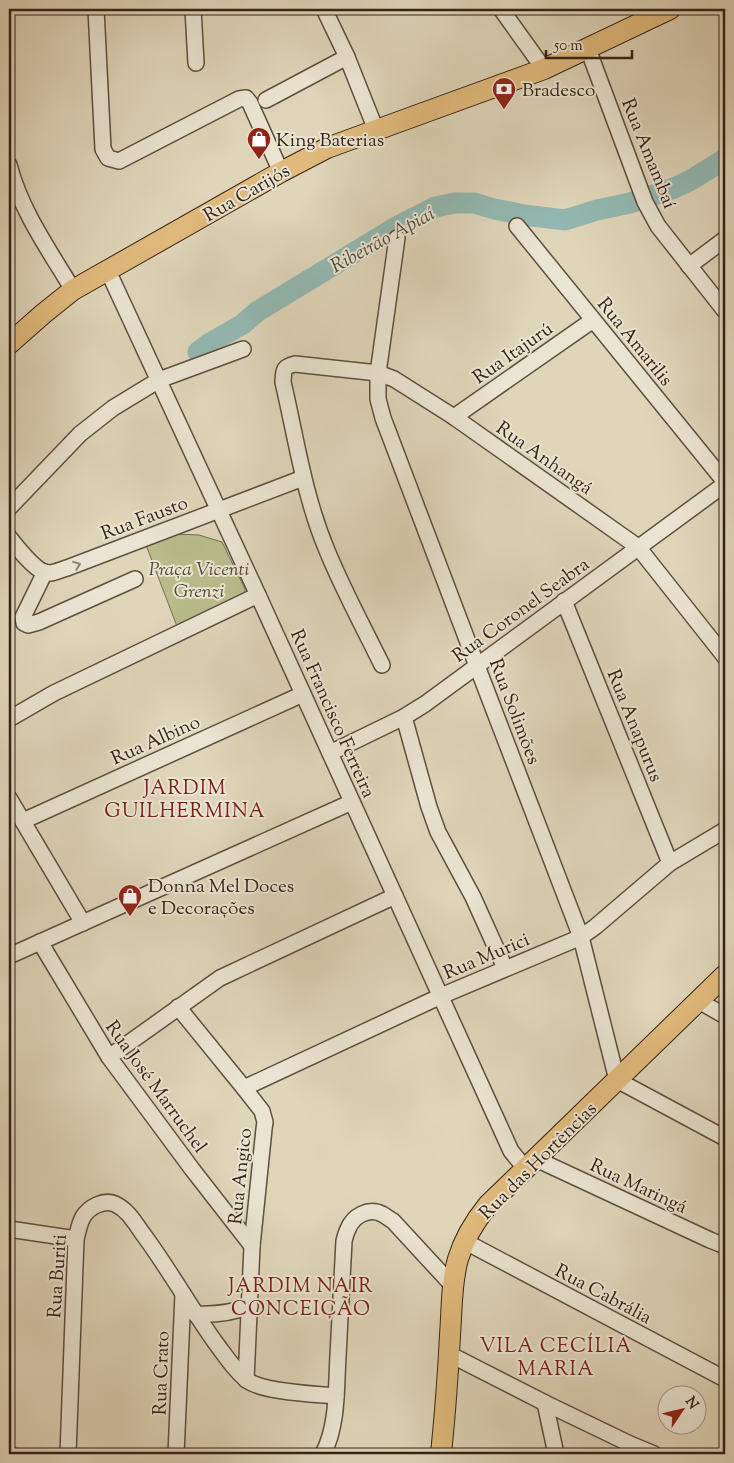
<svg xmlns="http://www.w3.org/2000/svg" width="734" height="1463" viewBox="0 0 734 1463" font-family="'Sorts Mill Goudy',serif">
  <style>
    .green { fill: #b8bb8a; stroke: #766e50 }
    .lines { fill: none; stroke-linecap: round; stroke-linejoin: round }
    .river { stroke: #93b8b1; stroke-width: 21 }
    .minor-casing { stroke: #5f4f3f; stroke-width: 18 }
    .major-casing { stroke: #342216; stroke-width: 22 }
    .minor { stroke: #eae4d2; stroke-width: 15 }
    .major { stroke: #e0ba7c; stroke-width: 20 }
    .oneway { stroke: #8f8374 }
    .labels { text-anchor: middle; stroke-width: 4; stroke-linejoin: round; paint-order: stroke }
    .poi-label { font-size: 19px; fill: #342216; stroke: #eae4d2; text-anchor: start }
    .street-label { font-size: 19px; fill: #342216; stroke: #eae4d2 }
    .park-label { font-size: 19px; font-style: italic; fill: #554833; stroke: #eae4d2 }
    .water-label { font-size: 20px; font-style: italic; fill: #4c483d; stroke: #eae4d2 }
    .neighbourhood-label { font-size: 20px; letter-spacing: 1px; fill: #7a1f14; stroke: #eae4d2 }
  </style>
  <rect width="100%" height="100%" fill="#dfd5b9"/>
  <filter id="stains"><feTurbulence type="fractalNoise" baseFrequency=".004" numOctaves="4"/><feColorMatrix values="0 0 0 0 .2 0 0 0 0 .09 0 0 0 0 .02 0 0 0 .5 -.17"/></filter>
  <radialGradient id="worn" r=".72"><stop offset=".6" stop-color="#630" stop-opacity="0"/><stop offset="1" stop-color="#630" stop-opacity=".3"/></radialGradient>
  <g class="green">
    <path d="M175,534L199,535L222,542L245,589V594L178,629L146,545Z"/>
    <path d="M9,1447L54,1454H9Z"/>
  </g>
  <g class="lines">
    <path class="river" d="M198,352L210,343L243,324L258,311L398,226L435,207L455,203H474L494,209L524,215L565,220L597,210L630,203L674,188L691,180L725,159"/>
    <g class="minor-casing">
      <g id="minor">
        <path d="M96,9L103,149L108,158L119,161L239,99L246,98L250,103L281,172"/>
        <path d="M193,9L196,63"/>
        <path d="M324,9L347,57L376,130"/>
        <path d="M501,9L544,69"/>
        <path d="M588,49L645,202L658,226L725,311"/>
        <path d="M266,100L347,57"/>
        <path d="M9,165C21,211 49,250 73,290"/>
        <path d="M517,226L725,482"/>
        <path d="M397,238L378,373V399L383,418L477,666L581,937L617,1080L725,1138"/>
        <path d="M689,266L725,239"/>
        <path d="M108,271L258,595L511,1151L520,1162L528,1167"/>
        <path d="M454,417L593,320"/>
        <path d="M9,508L80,434L113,408L159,380L243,349"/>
        <path d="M9,537C17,547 32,567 44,572C51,575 60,570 67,568L303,478"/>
        <path d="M45,572L23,617L24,623L28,625L39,622L135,579"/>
        <path d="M564,601L670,863"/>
        <path d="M382,665C363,626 342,588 326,548C304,495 296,438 283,382C284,371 282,367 295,364L378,373L394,379L454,417L638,547L725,657"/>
        <path d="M404,717L429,807L438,832L473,897L505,968"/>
        <path d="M9,719L54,693L258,595"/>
        <path d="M330,753L404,717L425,704L725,484"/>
        <path d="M9,798L83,923"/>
        <path d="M23,821L303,694"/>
        <path d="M40,942L109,1057L192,1169L252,1246"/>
        <path d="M9,956L352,802"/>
        <path d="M699,1001L725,1016"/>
        <path d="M178,1007L244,1088L262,1111L265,1122L264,1129L252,1246L246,1380"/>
        <path d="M109,1057L220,978L395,896"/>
        <path d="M244,1088L441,996L581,937L595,927L670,863L725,830"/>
        <path d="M536,1159L710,1240L725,1246"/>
        <path d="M9,1229L76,1239"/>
        <path d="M464,1241L725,1379"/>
        <path d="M195,1314C215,1315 232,1313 250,1306"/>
        <path d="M449,1354L545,1403L630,1444L654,1454"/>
        <path d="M545,1403L556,1454"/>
        <path d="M68,1454L76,1239C78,1232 79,1224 83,1217C89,1207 104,1199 115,1204C128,1210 135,1223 143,1234C169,1269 190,1307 215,1342C225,1355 234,1370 247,1380C261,1392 315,1394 336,1396"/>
        <path d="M176,1454L183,1294"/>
        <path d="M323,1454C338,1425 336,1389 338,1356C340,1318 342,1279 344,1241C345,1237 346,1233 348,1229C353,1216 369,1207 382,1214C386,1216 389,1219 393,1221L453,1286"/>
      </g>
    </g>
    <g class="major-casing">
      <g id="major">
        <path d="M9,344L43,314L73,290L281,172L327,148L544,69L670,9"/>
        <path d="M441,1454C445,1415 448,1375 450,1335C452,1310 451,1283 458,1259C464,1239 475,1221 488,1205L725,975"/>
      </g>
    </g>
    <use href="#minor" class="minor"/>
    <use href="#major" class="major"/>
  </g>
  <defs><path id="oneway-chevron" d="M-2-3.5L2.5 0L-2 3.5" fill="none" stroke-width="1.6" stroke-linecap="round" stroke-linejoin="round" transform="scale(1.25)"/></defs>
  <use class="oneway" href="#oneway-chevron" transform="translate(77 565) rotate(-21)"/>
  <defs>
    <g id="bank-pin" transform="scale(1.25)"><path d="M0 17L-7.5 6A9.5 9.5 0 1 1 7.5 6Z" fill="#8f2418" stroke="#eae4d2"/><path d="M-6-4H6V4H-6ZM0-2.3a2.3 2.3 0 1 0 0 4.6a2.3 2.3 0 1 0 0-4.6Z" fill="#fff"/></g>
    <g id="shop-pin" transform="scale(1.25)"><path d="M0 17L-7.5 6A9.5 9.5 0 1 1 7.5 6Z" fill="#8f2418" stroke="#eae4d2"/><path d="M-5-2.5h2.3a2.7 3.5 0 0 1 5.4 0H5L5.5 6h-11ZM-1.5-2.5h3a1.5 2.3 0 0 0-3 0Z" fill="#fff"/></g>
  </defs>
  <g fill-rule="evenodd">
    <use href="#bank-pin" x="504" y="89"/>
    <use href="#shop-pin" x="259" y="139"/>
    <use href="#shop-pin" x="130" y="896"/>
  </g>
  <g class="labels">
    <g class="poi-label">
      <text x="522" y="96">Bradesco</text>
      <text x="276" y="146">King Baterias</text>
      <text x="148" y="892">Donna Mel Doces<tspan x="148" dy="22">e Decorações</tspan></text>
    </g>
    <g class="street-label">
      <text transform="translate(650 153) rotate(68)" y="7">Rua Amambaí</text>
      <text transform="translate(246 192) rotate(-30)" y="7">Rua Carijós</text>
      <text transform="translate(636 341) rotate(51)" y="7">Rua Amarilis</text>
      <text transform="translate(512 352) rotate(-35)" y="7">Rua Itajurú</text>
      <text transform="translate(545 457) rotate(35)" y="7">Rua Anhangá</text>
      <text transform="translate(144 517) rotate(-21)" y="7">Rua Fausto</text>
      <text transform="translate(520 609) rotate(-36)" y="7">Rua Coronel Seabra</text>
      <text transform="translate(516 711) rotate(69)" y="7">Rua Solimões</text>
      <text transform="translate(334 713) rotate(66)" y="7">Rua Francisco Ferreira</text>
      <text transform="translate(636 725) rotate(68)" y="7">Rua Anapurus</text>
      <text transform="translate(155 739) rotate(-24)" y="7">Rua Albino</text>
      <text transform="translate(486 955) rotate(-23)" y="7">Rua Murici</text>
      <text transform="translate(157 1086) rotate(54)" y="7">Rua José Marruchel</text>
      <text transform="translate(537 1160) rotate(-45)" y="7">Rua das Hortências</text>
      <text transform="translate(239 1176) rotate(-84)" y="7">Rua Angico</text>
      <text transform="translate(639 1185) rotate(25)" y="7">Rua Maringá</text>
      <text transform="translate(56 1276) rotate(-86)" y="7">Rua Buriti</text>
      <text transform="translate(604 1293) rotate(28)" y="7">Rua Cabrália</text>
      <text transform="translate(160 1373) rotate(-88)" y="7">Rua Crato</text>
    </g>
    <g class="park-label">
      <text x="199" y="575">Praça Vicenti<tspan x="199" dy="22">Grenzi</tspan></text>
    </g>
    <g class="water-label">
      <text transform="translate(382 239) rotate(-29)" y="7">Ribeirão Apiaí</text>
    </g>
    <g class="neighbourhood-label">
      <text x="185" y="794">JARDIM<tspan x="185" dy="23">GUILHERMINA</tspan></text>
      <text x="301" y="1292">JARDIM NAIR<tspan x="301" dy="23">CONCEIÇÃO</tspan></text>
      <text x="556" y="1352">VILA CECÍLIA<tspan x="556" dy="23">MARIA</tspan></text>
    </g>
  </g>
  <rect width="734" height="1463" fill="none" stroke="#dfd5b9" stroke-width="30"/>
  <rect x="10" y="10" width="714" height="1443" fill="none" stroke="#342216" stroke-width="2.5"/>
  <rect x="15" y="15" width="704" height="1433" fill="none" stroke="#342216"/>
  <g transform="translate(682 1410) rotate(55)"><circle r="24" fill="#eae4d2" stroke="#a19687"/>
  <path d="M0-4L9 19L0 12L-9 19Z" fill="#8f2418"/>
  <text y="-8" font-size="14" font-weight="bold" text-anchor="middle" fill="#342216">N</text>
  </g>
  <path d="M546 50v8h86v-8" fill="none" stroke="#342216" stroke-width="2.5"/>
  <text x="554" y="50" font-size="15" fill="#342216" stroke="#eae4d2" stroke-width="4" paint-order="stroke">50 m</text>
  <rect width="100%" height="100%" filter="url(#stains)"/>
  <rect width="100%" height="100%" fill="url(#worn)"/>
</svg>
